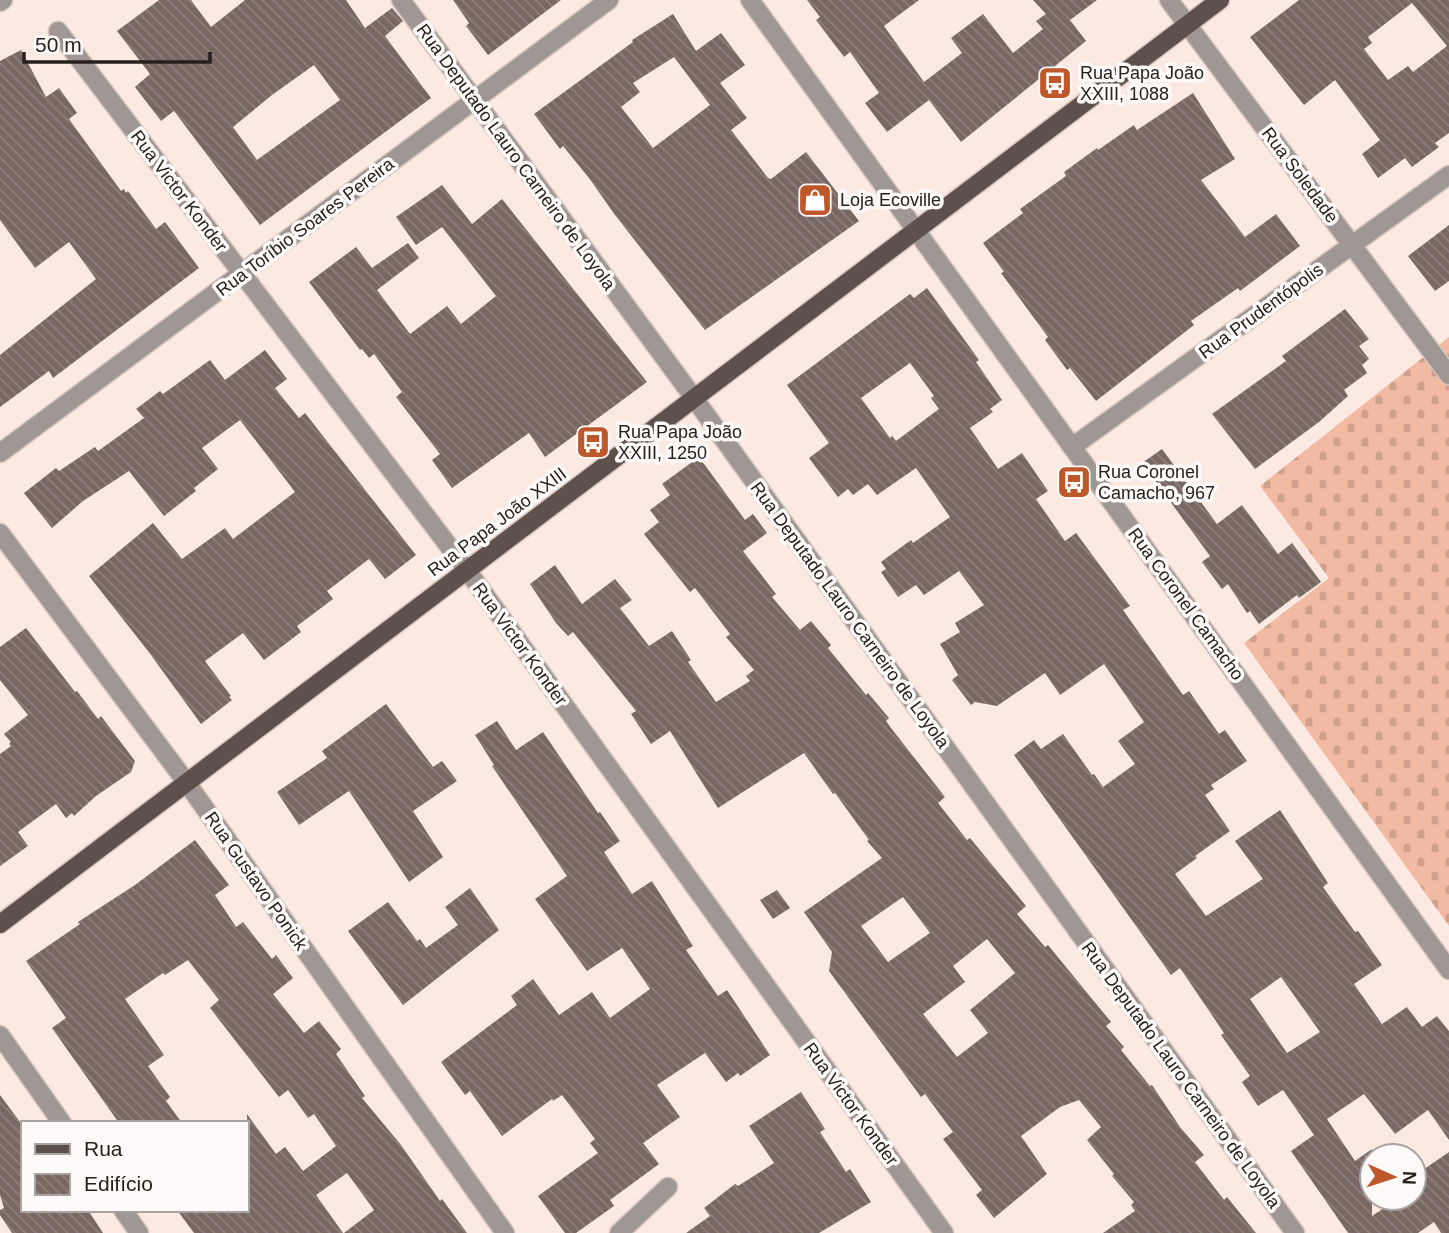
<svg xmlns="http://www.w3.org/2000/svg" width="1449" height="1233" viewBox="0 0 1449 1233" font-family="Arial,sans-serif">
  <style>
    .cemetery { fill: url(#cemetery-stones) }
    .building { fill: url(#building-back-hatch); fill-rule: evenodd }
    .lines { fill: none; stroke-linecap: round; stroke-linejoin: round }
    .minor-casing { stroke: #d6c6bf; stroke-width: 21 }
    .major-casing { stroke: #d6c6bf; stroke-width: 21 }
    .minor { stroke: #9f9794; stroke-width: 18 }
    .major { stroke: #5e514c; stroke-width: 18 }
    .labels { text-anchor: middle; stroke-width: 7; stroke-linejoin: round; paint-order: stroke }
    .poi-label { font-size: 18px; fill: #27211e; stroke: #fefaf9; text-anchor: start }
    .street-label { font-size: 18px; fill: #27211e; stroke: #fefaf9 }
  </style>
  <defs>
    <pattern id="cemetery-stones" width="16" height="16" patternUnits="userSpaceOnUse" patternTransform="scale(1.75)"><rect width="16" height="16" fill="#f3baa3"/><path d="M2 7V4a2 2 0 0 1 4 0v3zM10 15v-3a2 2 0 0 1 4 0v3z" fill="#d0a08c"/></pattern>
    <pattern id="building-back-hatch" width="6" height="6" patternUnits="userSpaceOnUse" patternTransform="scale(1.75)"><rect width="6" height="6" fill="#786861"/><path d="M-1 5l2 2M0 0l6 6M5-1l2 2" fill="none" stroke="#8d817c"/></pattern>
  </defs>
  <rect width="100%" height="100%" fill="#fceae2"/>
  <path class="cemetery" d="M1449,337V926L1244,643L1329,578L1260,486Z"/>
  <g class="building">
    <path d="M159,0H191L211,27L245,0H346L365,28L392,8L403,21L385,36L431,98L260,225L174,111L161,121L135,87L150,74L117,31ZM314,65L340,100L257,160L233,127L272,95Z"/>
    <path d="M453,0H561L488,55L466,26L469,23Z"/>
    <path d="M807,0H919L884,26L924,82L962,53L951,38L983,14L1013,53L1043,29L1036,21L1046,14L1033,0H1097L1070,20L1086,41L961,142L929,100L887,132L865,103L879,93L850,52L844,57L816,20L820,17Z"/>
    <path d="M1299,0H1449V133L1435,143L1439,147L1412,167L1405,158L1378,178L1362,154L1380,140L1335,80L1304,105L1250,37ZM1412,3L1447,46L1413,72L1408,66L1388,80L1364,49L1372,43L1368,37Z"/>
    <path d="M673,14L696,51L721,33L745,65L720,83L747,118L731,130L768,178L771,179L806,152L859,221L705,330L615,215L589,178L563,146L560,149L534,114L633,42L632,40ZM674,57L710,105L653,148L621,107L640,92L633,83Z"/>
    <path d="M21,50L46,97L59,88L77,113L69,119L121,191L124,189L126,193L128,191L156,229L165,222L199,268L53,378L49,371L0,407V355L96,279L69,242L35,268L0,220V61Z"/>
    <path d="M1193,93L1235,159L1201,180L1245,237L1276,214L1300,246L1240,291L1238,288L1191,321L1194,325L1096,401L1070,368L1067,370L1045,340L1048,337L1001,273L1004,272L983,243L1023,213L1020,209L1066,176L1064,172L1097,148L1098,150L1134,125L1137,130Z"/>
    <path d="M442,185L472,224L502,199L647,382L545,457L529,433L452,488L432,460L440,454L396,397L402,392L374,354L369,358L362,349L360,350L309,282L356,247L372,268L408,243L419,258L377,290L410,334L447,306L461,324L496,296L442,227L416,245L396,217Z"/>
    <path d="M1449,225V281L1435,291L1408,256Z"/>
    <path d="M927,288L979,360L976,362L1002,400L990,409L993,412L970,428L998,469L1022,453L1048,491L1036,499L1065,541L1076,533L1130,606L1123,610L1183,695L1189,691L1219,734L1225,730L1247,761L1211,785L1214,789L1205,795L1230,831L1195,856L1197,858L1175,874L1206,916L1263,879L1235,841L1280,810L1328,883L1323,887L1355,932L1358,931L1382,965L1354,984L1382,1024L1407,1007L1422,1027L1437,1016L1449,1031V1140L1428,1110L1395,1134L1364,1094L1327,1119L1355,1161L1372,1149V1216L1399,1198H1414V1176L1449,1152V1233H1441L1434,1222L1418,1233H1348L1291,1151L1314,1135L1283,1090L1258,1106L1242,1082L1250,1076L1221,1035L1224,1033L1180,968L1171,975L1014,755L1034,740L1041,749L1063,734L1092,775L1094,774L1103,787L1135,764L1118,741L1144,722L1104,664L1060,695L1045,673L997,706L975,702L971,705L952,680L958,675L940,644L960,632L955,623L984,605L959,571L924,595L916,585L898,597L881,572L886,569L881,562L911,540L913,543L950,517L916,468L877,495L868,484L853,495L848,489L838,497L809,458L829,443L787,385L910,294L914,298ZM910,363L934,396L931,398L939,409L896,441L892,436L890,438L861,398ZM1281,977L1320,1032L1287,1053L1250,999Z"/>
    <path d="M1345,309L1369,339L1359,346L1369,359L1362,365L1367,373L1344,390L1348,396L1319,422L1255,469L1212,414L1286,361L1282,356Z"/>
    <path d="M265,350L287,379L275,388L299,418L305,413L416,555L385,579L369,559L327,591L333,599L297,626L301,632L264,660L243,633L205,661L231,696L229,697L232,700L201,724L148,651L89,576L153,523L182,559L225,528L233,539L295,492L240,420L202,448L218,469L194,488L196,491L164,516L129,471L83,501L52,528L24,493L56,468L59,471L95,447L98,451L144,418L136,409L160,391L163,394L210,360L225,380Z"/>
    <path d="M1162,449L1217,524L1242,505L1278,554L1292,543L1321,582L1299,598L1297,595L1259,624L1250,611L1247,613L1228,584L1222,589L1202,562L1210,556L1142,463Z"/>
    <path d="M699,457L745,520L753,514L767,533L743,551L776,594L772,597L800,630L811,621L831,645L828,648L866,695L868,693L889,718L886,721L891,728L945,797L938,803L967,840L970,838L1026,906L1017,914L1045,947L1048,945L1111,1022L1106,1026L1124,1047L1121,1050L1150,1086L1152,1085L1180,1127L1204,1155L1195,1162L1224,1200L1227,1197L1256,1233H1103L1135,1211L1131,1205L1134,1202L1112,1176L1114,1174L1087,1140L1101,1127L1079,1100L1060,1107L1021,1136L1047,1174L994,1218L976,1195L982,1190L943,1139L953,1132L925,1094L921,1097L829,971L832,952L804,912L882,858L867,841L869,840L835,793L833,794L804,753L718,808L670,731L651,744L631,714L636,711L573,632L568,636L556,623L530,584L555,565L582,604L615,579L632,600L620,608L649,646L672,631L691,660L688,662L716,702L750,681L746,676L754,670L726,637L730,634L695,588L690,592L644,534L659,522L650,510L670,495L662,484ZM903,897L930,933L888,962L861,926ZM987,939L1015,973L970,1010L988,1033L957,1057L923,1014L965,982L953,966Z"/>
    <path d="M26,628L75,692L77,691L98,719L101,716L135,761L131,772L96,796L74,816L72,813L66,818L56,804L18,832L28,846L0,866V754L11,746L9,744L11,742L4,734L28,715L0,680V647Z"/>
    <path d="M386,704L433,767L442,761L457,781L413,811L443,857L409,882L349,791L299,825L277,792L327,758L322,751Z"/>
    <path d="M497,721L516,750L543,732L598,813L600,812L620,841L604,852L632,894L652,881L693,946L686,950L718,996L727,990L770,1055L740,1076L738,1073L726,1082L705,1053L657,1085L680,1117L643,1143L659,1164L610,1200L614,1206L576,1233H565L538,1196L598,1153L590,1143L595,1139L562,1095L553,1101L552,1099L502,1136L470,1091L465,1095L441,1062L517,1005L511,996L533,979L559,1015L592,992L610,1018L650,989L622,948L587,971L535,899L567,876L492,766L494,765L475,735Z"/>
    <path d="M195,840L229,885L215,895L236,927L243,922L272,959L276,955L293,978L273,994L304,1033L319,1021L341,1049L336,1054L365,1096L362,1098L401,1145L440,1201L442,1199L467,1233H344L374,1210L347,1173L316,1195L343,1233H194L177,1210H247V1114L276,1154L285,1147L303,1171L336,1146L314,1114L308,1118L288,1090L279,1097L210,1008L219,1000L188,960L165,975L163,973L125,999L164,1055L148,1066L170,1097L166,1101L182,1123H119L52,1028L66,1018L26,961L80,924L78,922L135,885Z"/>
    <path d="M470,888L499,930L403,1005L348,931L388,902L417,941L420,939L426,948L458,925L445,907Z"/>
    <path d="M777,890L790,908L773,919L760,900Z"/>
    <path d="M801,1092L825,1129L820,1132L846,1172L850,1169L871,1202L819,1233H686L710,1216L704,1208L735,1184L738,1186L774,1163L749,1126Z"/>
    <path d="M0,1095L23,1126V1210H88L103,1233H12L0,1215V1210L4,1208L0,1195Z"/>
  </g>
  <g class="lines">
    <g class="minor-casing">
      <g id="minor">
        <path d="M401,0L694,398L1295,1233"/>
        <path d="M750,0L1449,970"/>
        <path d="M1169,0L1449,375"/>
        <path d="M0,2L3,0"/>
        <path d="M58,31L467,570L944,1233"/>
        <path d="M1072,447L1449,175"/>
        <path d="M0,453L609,0"/>
        <path d="M0,533L187,783L505,1233"/>
        <path d="M0,1035L62,1123"/>
        <path d="M123,1210L139,1233"/>
        <path d="M619,1233L668,1187"/>
      </g>
    </g>
    <g class="major-casing">
      <path id="major" d="M0,924L1220,0"/>
    </g>
    <use href="#minor" class="minor"/>
    <use href="#major" class="major"/>
  </g>
  <defs>
    <g id="bus-square" transform="scale(1.75)"><rect x="-9" y="-9" width="18" height="18" rx="4" fill="#be582b" stroke="#fefaf9"/><path d="M-5-6H5V4H4V6H2V4H-2V6H-4V4H-5ZM-3.5-4V0h7V-4ZM-3.5 1.2v1.5H-2V1.2ZM2 1.2v1.5H3.5V1.2Z" fill="#fff"/></g>
    <g id="shop-square" transform="scale(1.75)"><rect x="-9" y="-9" width="18" height="18" rx="4" fill="#be582b" stroke="#fefaf9"/><path d="M-5-2.5h2.3a2.7 3.5 0 0 1 5.4 0H5L5.5 6h-11ZM-1.5-2.5h3a1.5 2.3 0 0 0-3 0Z" fill="#fff"/></g>
  </defs>
  <g fill-rule="evenodd">
    <use href="#bus-square" x="1055" y="83"/>
    <use href="#shop-square" x="815" y="200"/>
    <use href="#bus-square" x="593" y="442"/>
    <use href="#bus-square" x="1074" y="482"/>
  </g>
  <g class="labels">
    <g class="poi-label">
      <text x="1080" y="79">Rua Papa João<tspan x="1080" dy="21">XXIII, 1088</tspan></text>
      <text x="840" y="206">Loja Ecoville</text>
      <text x="618" y="438">Rua Papa João<tspan x="618" dy="21">XXIII, 1250</tspan></text>
      <text x="1098" y="478">Rua Coronel<tspan x="1098" dy="21">Camacho, 967</tspan></text>
    </g>
    <g class="street-label">
      <text transform="translate(516 157) rotate(54)" y="6">Rua Deputado Lauro Carneiro de Loyola</text>
      <text transform="translate(1300 175) rotate(53)" y="6">Rua Soledade</text>
      <text transform="translate(179 191) rotate(53)" y="6">Rua Victor Konder</text>
      <text transform="translate(305 227) rotate(-37)" y="6">Rua Toríbio Soares Pereira</text>
      <text transform="translate(1261 311) rotate(-36)" y="6">Rua Prudentópolis</text>
      <text transform="translate(497 522) rotate(-37)" y="6">Rua Papa João XXIII</text>
      <text transform="translate(1186 604) rotate(54)" y="6">Rua Coronel Camacho</text>
      <text transform="translate(850 615) rotate(54)" y="6">Rua Deputado Lauro Carneiro de Loyola</text>
      <text transform="translate(520 644) rotate(54)" y="6">Rua Victor Konder</text>
      <text transform="translate(256 881) rotate(55)" y="6">Rua Gustavo Ponick</text>
      <text transform="translate(1181 1075) rotate(54)" y="6">Rua Deputado Lauro Carneiro de Loyola</text>
      <text transform="translate(851 1104) rotate(54)" y="6">Rua Victor Konder</text>
    </g>
  </g>
  <rect x="21" y="1121" width="228" height="91" fill="#fefaf9" stroke="#a8a3a1" stroke-width="2"/>
  <rect x="35" y="1144" width="35" height="10" fill="#5e514c" stroke="#a8a3a1" stroke-width="2"/>
  <text x="84" y="1156" font-size="21" fill="#27211e">Rua</text>
  <rect x="35" y="1174" width="35" height="21" fill="url(#building-back-hatch)" stroke="#a8a3a1" stroke-width="2"/>
  <text x="84" y="1191" font-size="21" fill="#27211e">Edifício</text>
  <g transform="translate(1393 1177) rotate(93)"><circle r="33" fill="#fefaf9" stroke="#a8a3a1" stroke-width="2"/>
  <path d="M0-5L12 26L0 18L-12 26Z" fill="#be582b"/>
  <text y="-10" font-size="19" font-weight="bold" text-anchor="middle" fill="#27211e">N</text>
  </g>
  <path d="M24 52v10h186v-10" fill="none" stroke="#27211e" stroke-width="3.5"/>
  <text x="35" y="52" font-size="21" fill="#27211e" stroke="#fefaf9" stroke-width="5" paint-order="stroke">50 m</text>
</svg>
